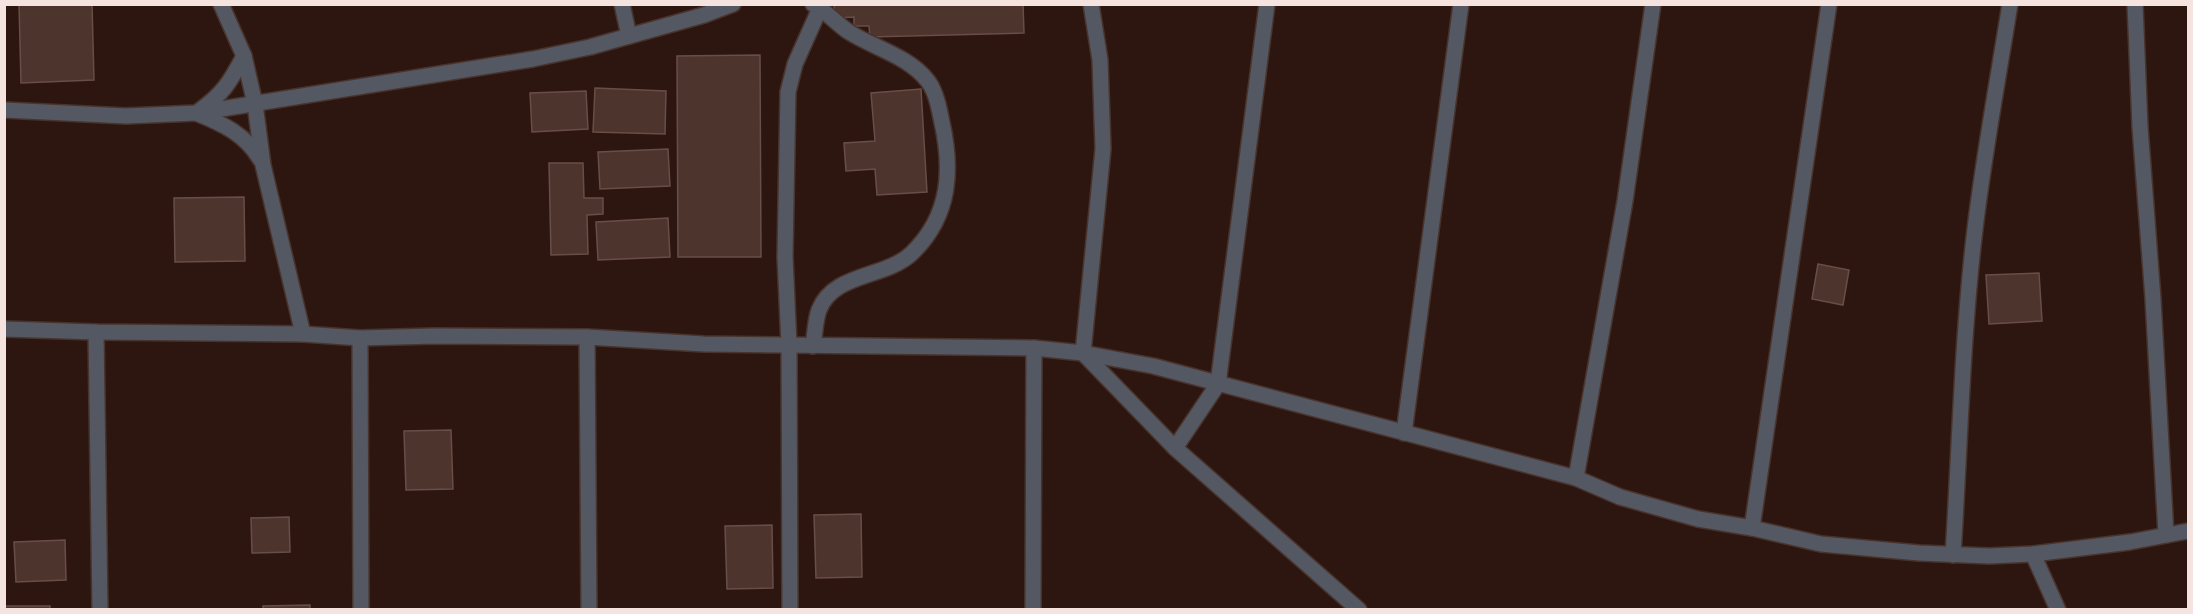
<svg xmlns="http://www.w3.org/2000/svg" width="2193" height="614" viewBox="0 0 2193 614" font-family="Spectral,serif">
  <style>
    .building { fill: #4d342d; stroke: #694e47; stroke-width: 1.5 }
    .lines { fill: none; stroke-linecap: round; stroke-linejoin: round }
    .minor-casing { stroke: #49332d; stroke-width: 18 }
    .minor { stroke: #535862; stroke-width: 15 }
  </style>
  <rect width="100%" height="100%" fill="#2d1610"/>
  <g class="building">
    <path d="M19,4H92L94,80L21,83Z"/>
    <path d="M834,4H1023L1024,33L870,37L869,26H854V17L835,18Z"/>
    <path d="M760,55L761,257H678L677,56Z"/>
    <path d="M595,88L666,91L665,134L593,132Z"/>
    <path d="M921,89L927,192L877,195L875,169L846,171L844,143L875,141L871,93Z"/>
    <path d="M586,91L588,129L532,132L530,93Z"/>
    <path d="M668,149L670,186L600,189L598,152Z"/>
    <path d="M549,163H583L584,198H603V214L587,215L588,254L551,255Z"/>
    <path d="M244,197L245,261L175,262L174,198Z"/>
    <path d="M668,218L670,257L598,260L596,222Z"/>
    <path d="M1818,264L1849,270L1843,305L1812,299Z"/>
    <path d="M2039,273L2042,321L1989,324L1986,275Z"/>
    <path d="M451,430L453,489L406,490L404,431Z"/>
    <path d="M861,514L862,577L816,578L814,515Z"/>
    <path d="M289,517L290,552L252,553L251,518Z"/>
    <path d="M772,525L773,588L727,589L725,526Z"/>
    <path d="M65,540L66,580L16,582L14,542Z"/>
    <path d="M310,605V610H263V606Z"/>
    <rect x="4" y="606" width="46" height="4"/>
  </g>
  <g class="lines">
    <g class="minor-casing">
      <g id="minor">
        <path d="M221,4L244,56L255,104L263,165L303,334"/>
        <path d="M622,4L629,36"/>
        <path d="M1091,4L1100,60L1103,149L1083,353L1175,448L1359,610"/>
        <path d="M2135,4L2140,127L2153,299L2166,535"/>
        <path d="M4,110L126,116L196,113L533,59L590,47L704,15L733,4"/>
        <path d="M199,111C223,94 230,82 244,56"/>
        <path d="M196,113C223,124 245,134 260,159"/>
        <path d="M4,329L96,332L303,334L360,338L434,336L587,337L704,344L1034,348L1083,353L1153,366L1576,478L1620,497L1698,519L1752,528L1821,544L1919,553L1989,556L2033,554L2130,542L2188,531"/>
        <path d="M96,332L100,610"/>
        <path d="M587,337L589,610"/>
        <path d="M360,338L361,610"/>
        <path d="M813,346C815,334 815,321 819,310C833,273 885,278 911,254C951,216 953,169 941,118C939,107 935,89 927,80C908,56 874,48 849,32C837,24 826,11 813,4"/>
        <path d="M1404,433L1461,4"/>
        <path d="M1175,448L1218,384L1267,4"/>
        <path d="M1576,478L1625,201L1653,4"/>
        <path d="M1752,528L1829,4"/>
        <path d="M2033,554L2058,610"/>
        <path d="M1953,555C1960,446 1962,337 1975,229C1984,154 1998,79 2010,4"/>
        <path d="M790,610L789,345L785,257L788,92L795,64L820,8V4"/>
        <path d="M1033,610L1034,348"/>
      </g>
    </g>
    <use href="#minor" class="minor"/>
  </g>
  <rect width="2193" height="614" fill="none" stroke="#f4e3df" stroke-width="12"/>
</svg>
